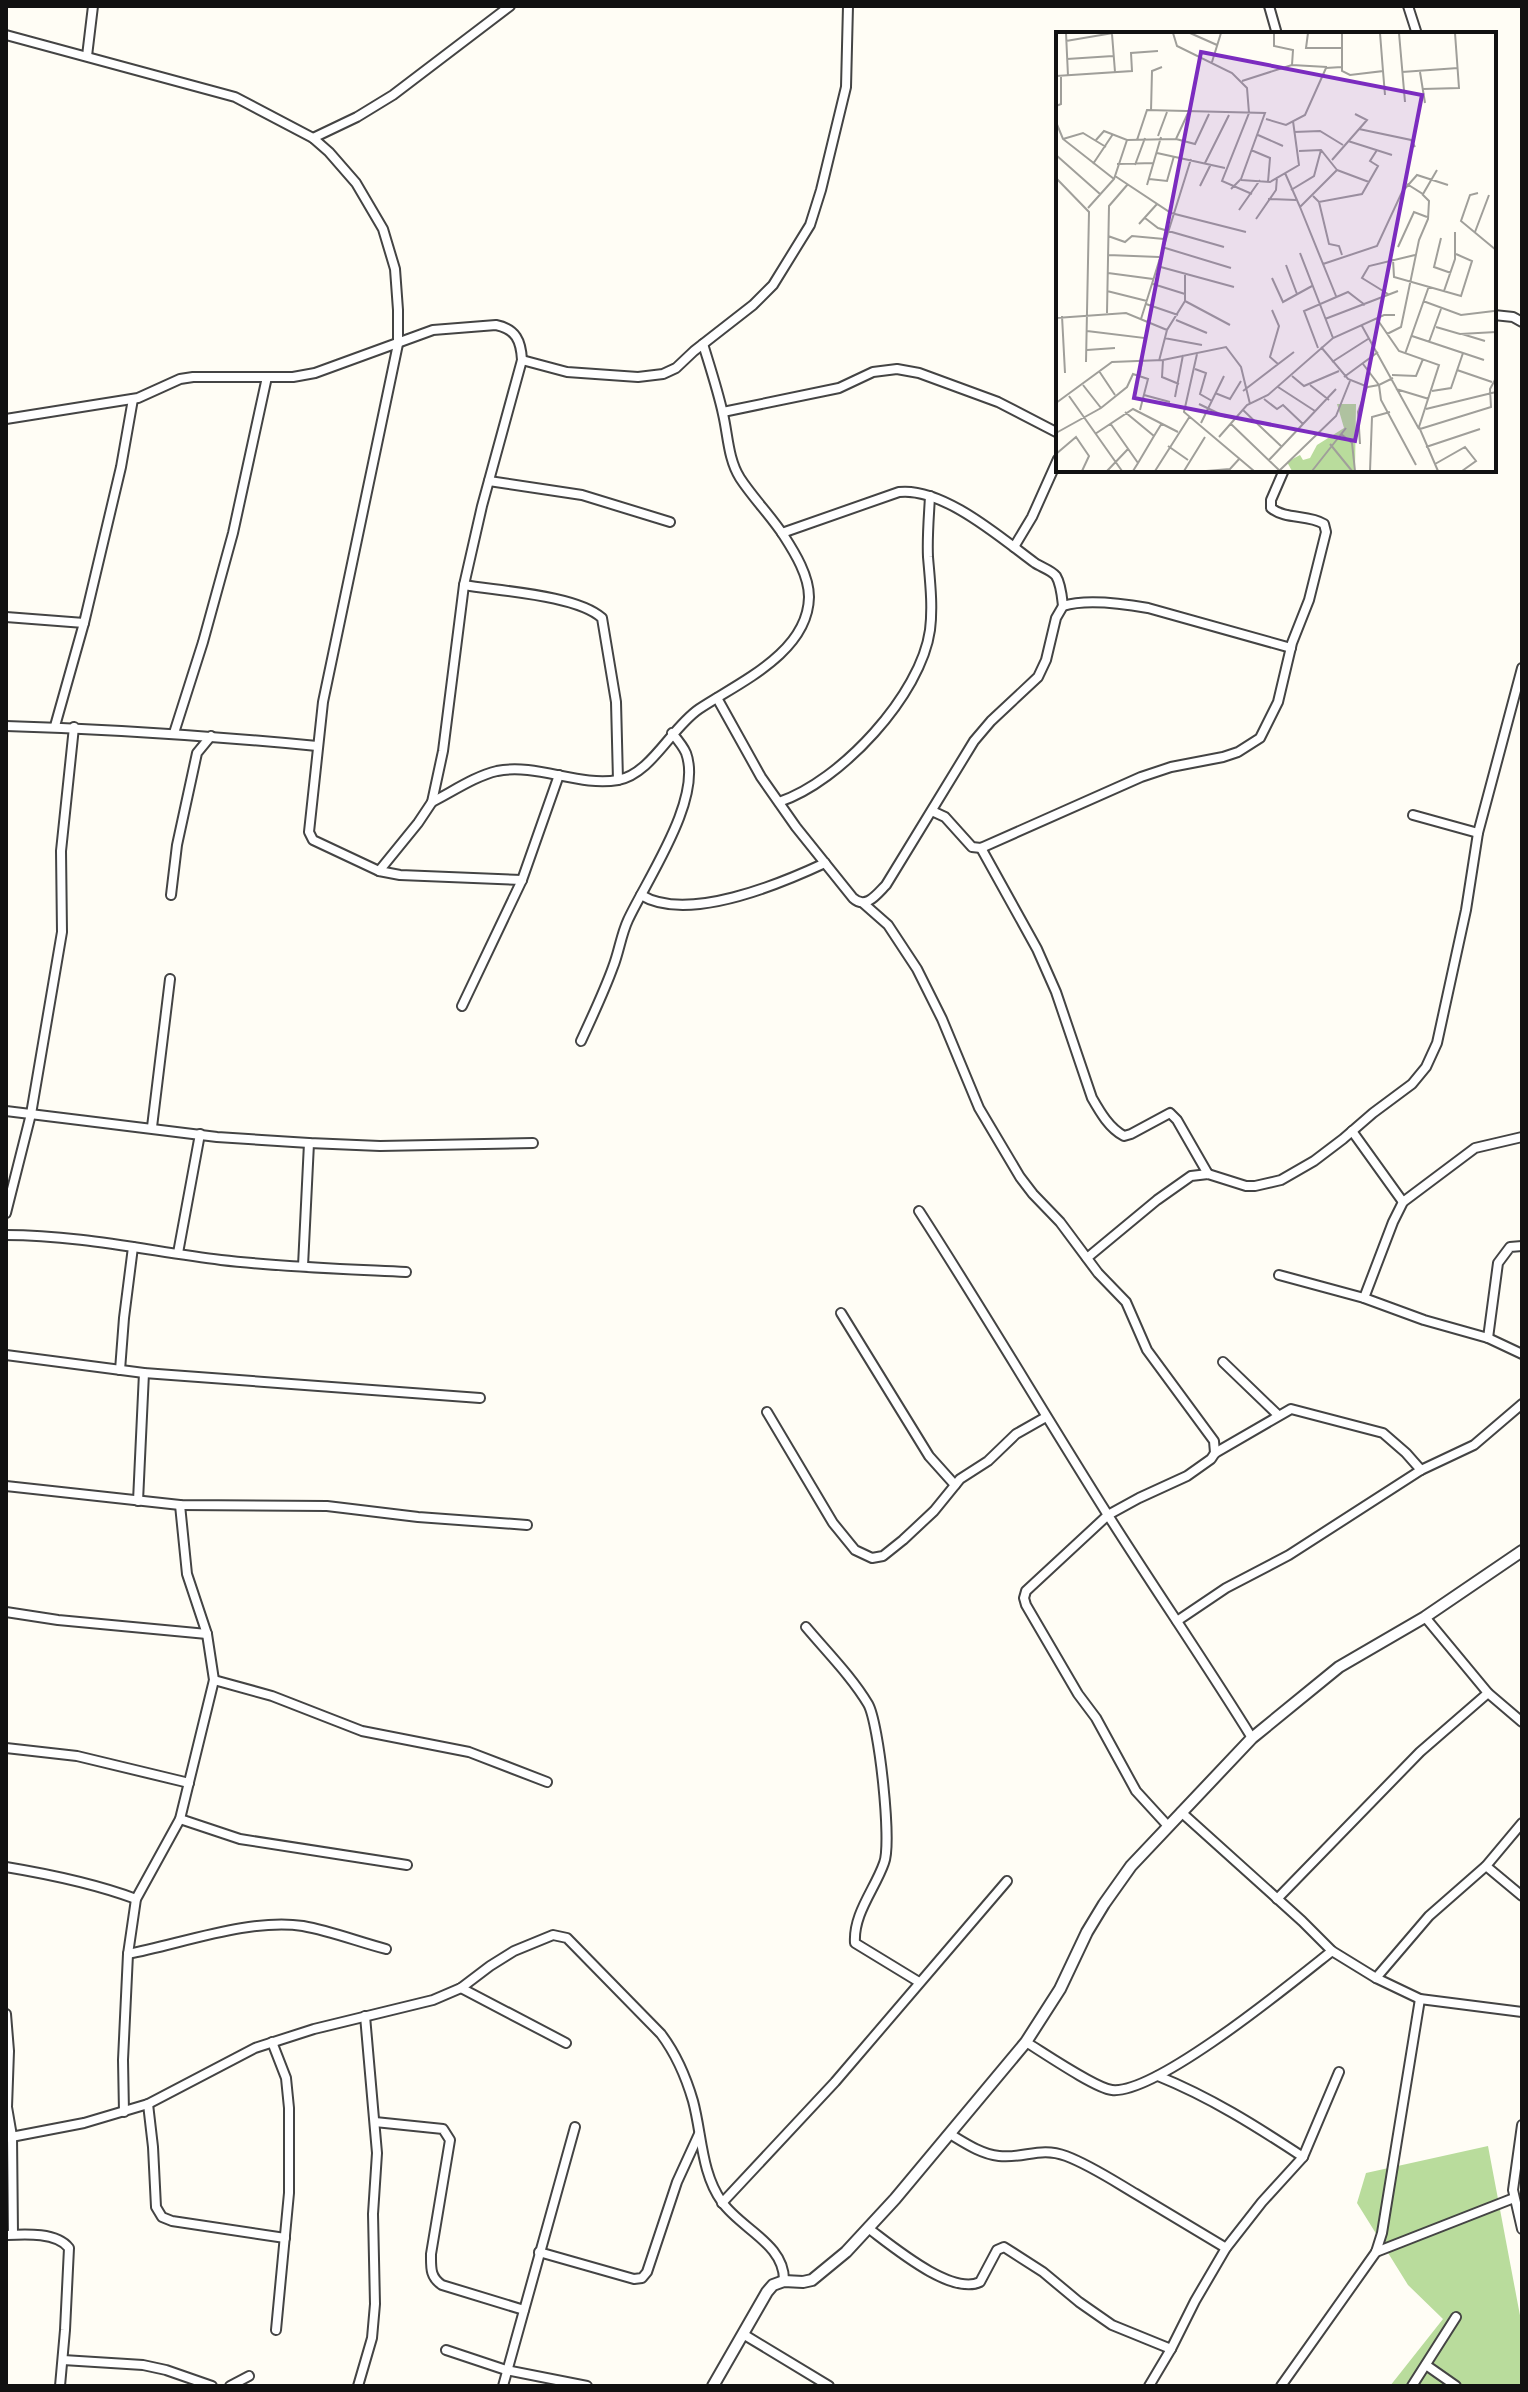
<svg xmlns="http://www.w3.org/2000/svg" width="1528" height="2392" viewBox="0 0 1528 2392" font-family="'Noto Serif',serif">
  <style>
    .forest { fill: #b9dc9c }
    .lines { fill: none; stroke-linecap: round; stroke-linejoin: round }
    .minor-casing { stroke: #444; stroke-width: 12 }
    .tertiary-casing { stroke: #444; stroke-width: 14 }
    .minor { stroke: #fff; stroke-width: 8 }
    .tertiary { stroke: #fff; stroke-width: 10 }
    .inset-road { fill: none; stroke: #a09f9a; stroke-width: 2 }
    .view { fill: #7b2cbf; fill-opacity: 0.15; stroke: #7b2cbf; stroke-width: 4 }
    .inset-edge { fill: none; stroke: #111; stroke-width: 4 }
  </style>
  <rect width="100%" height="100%" fill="#fffdf5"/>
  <path class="forest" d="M1488,2146L1522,2326V2386H1390L1443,2319L1408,2285L1357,2203L1366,2173Z"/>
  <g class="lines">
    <g class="minor-casing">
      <g id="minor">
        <path d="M1269,6L1277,34"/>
        <path d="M1408,6L1417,34"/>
        <path d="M6,35L235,97L313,138L329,152L356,183L383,229L395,269L398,310V344L323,702L309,832L313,840L379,871L400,875L522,880"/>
        <path d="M87,56L93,6"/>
        <path d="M313,138L357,117L393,95L510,6"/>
        <path d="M1494,315L1513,317L1522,322"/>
        <path d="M522,360L567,372L638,377L663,374L676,368L694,351L753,305L773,285L810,225L821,190L846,87L848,6"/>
        <path d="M723,412L839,388L873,372L897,369L919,373L998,402L1058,433"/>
        <path d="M6,419L138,398L180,379L193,377H293L315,373L433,330L496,325C516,329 521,341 522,360L482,506L464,585L443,751L432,802L418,823L379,871"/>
        <path d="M489,481L582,495L670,522"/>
        <path d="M782,533L899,492C943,487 1001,538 1035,563C1041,567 1051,570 1056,576C1061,584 1062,597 1063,606"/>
        <path d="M1014,547L1032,517L1058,459"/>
        <path d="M464,585C499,591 577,595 602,618L616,702L618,780"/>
        <path d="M6,617L84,623L121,467L133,399"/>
        <path d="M717,698L761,777L796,827L853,898C866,910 877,894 886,885L974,741L991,721L1038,677L1046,660L1056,618L1063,606C1085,599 1125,604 1148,608L1291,648"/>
        <path d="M6,726C110,729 213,736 317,746"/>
        <path d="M55,726L84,623"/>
        <path d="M174,733L203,642L233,533L267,377"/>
        <path d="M432,802C452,792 475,776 497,771C537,763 579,787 618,780C651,774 671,728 699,709C738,683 808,653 809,597C809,576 795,553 784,536C771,516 753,498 740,478C728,459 728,435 723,414C718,391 710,367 703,344"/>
        <path d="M779,802C840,782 921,695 930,630C933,606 930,581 928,557C927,537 929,516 930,496"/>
        <path d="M932,811L945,817L972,847L981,848L1141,777L1171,767L1223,757L1238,752L1260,738L1278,702L1292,643L1309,600L1326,532L1324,524C1308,514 1286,520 1271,508V500L1284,470"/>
        <path d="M1413,815L1478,833"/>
        <path d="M981,848L1037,949L1056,992L1092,1098C1100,1112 1109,1128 1124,1136L1131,1134L1170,1113L1177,1120L1208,1174"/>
        <path d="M171,895L177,845L197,753L211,736"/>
        <path d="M641,895C687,923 780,884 825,863"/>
        <path d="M863,903L888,925L917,969L942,1019L979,1108L1020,1177L1033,1194L1060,1222L1098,1273L1126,1302L1147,1350L1214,1441L1215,1453"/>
        <path d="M462,1006L522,880L559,775"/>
        <path d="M581,1041C592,1017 604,992 613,967C619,952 621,935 628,920C647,879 703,799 686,753C683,746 677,739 672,733"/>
        <path d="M6,1111L217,1137L309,1143L380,1146L533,1143"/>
        <path d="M152,1127L170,979"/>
        <path d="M1352,1131L1403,1202"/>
        <path d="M1522,1137L1475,1148L1403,1202L1393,1222L1364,1298L1424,1320L1488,1338L1522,1354"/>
        <path d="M919,1211C983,1310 1043,1412 1106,1512C1154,1588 1205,1662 1252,1738"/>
        <path d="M6,1213L31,1114L62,932L61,851L74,727"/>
        <path d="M6,1235C78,1235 149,1251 221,1260C282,1267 344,1269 406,1272"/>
        <path d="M178,1253L200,1134"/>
        <path d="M1087,1258L1157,1200L1191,1176L1208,1174L1246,1186H1255L1281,1180L1314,1161L1343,1139L1373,1113L1412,1084L1426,1067L1437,1043L1466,910L1478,833L1522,668"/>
        <path d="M303,1266L309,1143"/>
        <path d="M1279,1275L1364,1298"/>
        <path d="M841,1313L929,1456L955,1485"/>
        <path d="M1488,1338L1498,1263L1510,1247L1522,1246"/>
        <path d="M6,1355L144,1373L480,1398"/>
        <path d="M1223,1362L1278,1415"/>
        <path d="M120,1370L124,1318L133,1247"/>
        <path d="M767,1412L833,1523L855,1550L872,1558L883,1556L903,1540L934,1511L960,1479L988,1461L1016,1434L1046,1417"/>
        <path d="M6,1486L180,1505L327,1506L418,1517L527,1525"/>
        <path d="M138,1501L144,1373"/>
        <path d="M6,1612L58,1620L207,1634"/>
        <path d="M1425,1617L1488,1693L1522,1722"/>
        <path d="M1177,1621L1226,1588L1289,1555L1421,1470L1474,1445L1522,1404"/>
        <path d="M806,1627C827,1652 852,1677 868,1704C879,1723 892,1843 884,1863C875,1889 853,1914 855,1943L919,1982"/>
        <path d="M214,1680L272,1696L362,1731L469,1752L547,1782"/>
        <path d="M6,1748L77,1756L189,1783"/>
        <path d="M1181,1812L1302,1921L1332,1951L1376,1978L1420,1999L1522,2012"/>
        <path d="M180,1819L240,1839L407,1865"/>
        <path d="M1168,1826L1136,1791L1096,1718L1078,1694L1026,1605L1024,1598L1026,1591L1108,1515L1139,1498L1187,1476L1211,1459L1215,1453L1291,1409L1383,1433L1406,1453L1421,1470"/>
        <path d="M1486,1866L1522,1896"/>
        <path d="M6,1867C48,1874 96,1884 136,1899"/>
        <path d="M1277,1899L1420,1752L1488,1693"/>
        <path d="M128,1954C181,1944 249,1918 303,1926C331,1931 359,1942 386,1949"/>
        <path d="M1376,1978L1429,1916L1486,1866L1522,1823"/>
        <path d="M461,1988L566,2043"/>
        <path d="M6,2014L9,2051L7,2107L12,2136L13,2234"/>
        <path d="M272,2042L286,2078L289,2108V2193L276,2330"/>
        <path d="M1026,2042C1044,2053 1095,2088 1112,2090C1156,2095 1294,1981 1332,1951"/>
        <path d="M1158,2076C1210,2097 1256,2126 1303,2157"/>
        <path d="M148,2104L153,2147L156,2207L162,2217L172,2221L285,2238"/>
        <path d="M124,2112L123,2060L128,1954L136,1899L180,1819L214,1680L207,1634L187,1574L180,1505"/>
        <path d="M375,2122L443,2129L450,2140L431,2254C431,2268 430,2277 442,2285L524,2310"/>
        <path d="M1522,2125L1513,2190L1522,2229"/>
        <path d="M950,2134C965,2143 981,2154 999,2156C1024,2159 1040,2146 1066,2156C1090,2165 1114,2181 1136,2194C1166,2212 1196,2230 1226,2248"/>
        <path d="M6,2138L84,2123L148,2104L255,2048L314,2029L433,2000L461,1988L490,1966L514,1951L553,1935L567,1938L661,2034C676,2054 686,2077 693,2101C702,2134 701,2173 722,2202C741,2229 785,2244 784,2281"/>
        <path d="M722,2203L835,2082L1007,1881"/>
        <path d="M868,2228C891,2245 951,2296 980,2282L997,2250L1004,2247L1043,2272L1079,2302L1112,2325L1171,2349"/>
        <path d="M6,2235C25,2234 57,2232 69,2248L65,2330L60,2386"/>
        <path d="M539,2252L634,2279L642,2278L647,2272L677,2182L699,2134"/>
        <path d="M1376,2252L1514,2198"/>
        <path d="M743,2334L829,2386"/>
        <path d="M446,2350L506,2370L587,2386"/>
        <path d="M63,2360L143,2365L166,2370L212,2386"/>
        <path d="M1426,2365L1456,2386"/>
        <path d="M230,2386L249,2376"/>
        <path d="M358,2386L372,2338L375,2304L373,2214L377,2153L365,2016"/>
        <path d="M503,2386L575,2127"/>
        <path d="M1149,2386L1171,2349L1195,2301L1226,2248L1262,2202L1303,2157L1339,2072"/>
        <path d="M1281,2386L1376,2252L1382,2233L1420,1999"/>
        <path d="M1412,2386L1456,2317"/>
      </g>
    </g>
    <g class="tertiary-casing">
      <path id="tertiary" d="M713,2386L767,2292L773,2285L784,2281L803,2282L812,2280L846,2252L895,2199L1026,2042L1060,1989L1087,1932L1104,1904L1131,1866L1252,1738L1339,1667L1425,1617L1522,1551"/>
    </g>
    <use href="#minor" class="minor"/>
    <use href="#tertiary" class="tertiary"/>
  </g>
  <g transform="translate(1056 32)">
    <rect width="440" height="440" fill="#fffdf5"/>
    <path d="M281,372H300L299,439H236L231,430L244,423L247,428L254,426L261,413L288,396Z" fill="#b9dc9c"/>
    <path class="inset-road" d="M10,1L12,44M117,1L121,14L176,41L191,56L193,81L166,149L196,162M134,1L161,13M252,1L250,16H286M286,1V39L294,43L327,39L324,1M343,1L349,70M439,1L440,42M56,2L59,40M10,9L57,1M11,27L57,24M156,30L165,1M236,33L271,35M327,39L329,63M346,40L402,36M364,40L369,71M0,44L76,39L75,21L102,19M186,49L236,33L237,18L218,14V1M367,57L403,56L399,1M0,74L5,72V45M95,79L96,39L106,35M210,87L230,93L249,83L270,36L286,35M0,90L7,107L58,147M303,97L355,108L359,115M238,100L264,99L287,113M202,103L227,114M102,104L111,80M7,107L27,101L50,115M120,107L139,112L153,82M40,108L48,99L71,108L120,107L132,81M81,108L91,78L209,81L185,147L175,157M292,109L336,123M195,118L214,126L212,150M243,119L265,118L281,138M101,121L169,136M0,123L44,162M276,128L311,88L299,82M149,131L173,83M37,132L57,102M61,132L98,131M79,133L89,106M229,141L244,175L281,138L313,150M59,144L115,181L190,200M0,146L33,180L30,330M93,147L111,149L118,124M185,148L214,150L243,133L237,89M351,152L367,162L381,138M91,153L105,105M144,154L155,132M235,158L258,144L265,118M422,161L414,163L405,189L440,218M257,164L263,170L306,162L322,134L314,129L321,118M212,167L240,168M263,170L273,212L283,214L286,223M244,175L280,264M32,176L58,147L71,108M183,178L204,148M89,186L102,196L168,215M200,187L220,158L221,145M83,192L101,172M419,200L433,163M52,204L69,210L76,204L108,207M385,206L378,235L395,241M106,215L175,236M342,215L358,180L371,185M244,221L277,306M52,223L103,225M337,227L338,245L405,264L416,229L400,222M267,232L321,214L346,160L361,143L392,153M230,233L241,262M101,234L178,255M52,241L97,247M216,246L227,270L256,254M97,252L129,262M440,258V287M51,259L91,269M388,259L399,227V200M332,262L306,246L313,234L359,223M129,269L174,293M367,269L405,283L438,279M90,272L122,283M216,278L223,294L214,325L222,332M51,281L53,174L72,152M6,284L9,341M0,286L70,281L111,298M85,287L135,127M269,287L342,259M321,287L343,319L383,333L363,395L382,439M120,288L151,301M306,294L363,397M380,295L404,302L440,300M31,299L89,306L84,343M331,302L345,295L363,208L372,187L373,169L366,162M406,302L429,309M356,304L428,328M108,306L146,313M373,310L385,277M265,315L292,347L312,355L323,353L325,368L360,433M262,316L248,279L292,260L309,273M31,318L59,316M141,322L128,380L198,439M349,322L373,254M107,328L106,345L123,352M103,329L111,298L129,269V243M276,330L312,307M307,332L323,353L337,346M139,337L150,341L144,362L156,369M401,338L436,350M43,339L59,363M336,343L360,344L367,327M236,344L248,354L283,339M288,345L322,320M27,353L45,376M254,353L273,368M222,355L259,379M340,357L373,367M187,359L238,320M376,359L395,356L407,321M159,361L174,367L185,349M88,363L114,370M13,364L66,439M119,365L127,323M208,367L221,377L227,373L247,392M0,371L56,330L107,328L170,315L185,335L194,372M143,372L170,385M370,377L440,360M187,378L226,415M69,380L98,404L106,391M54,391L82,431L77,439M145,391L168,344M175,392L224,439M364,397L435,375L434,357L440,346M0,401L45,376L71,355L77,342L92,347L84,378M39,402L77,377L122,400M285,402L296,411L299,439M163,405L191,373L212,363L277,306L328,283H339M274,412L296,439M304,412L302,380L311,355M112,414L132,428M370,415L424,397M0,422L20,405L33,424L26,439M213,428L280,357M82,431L98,404M379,432L409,415L420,429L406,439M224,438L280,384L294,349M51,439L72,417M99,439L134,384M128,439L149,405M150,439L174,437L184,426M256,439L290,396M314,439L316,385L334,380"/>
    <path class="view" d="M145,20L366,63L299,409L78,366Z"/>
    <rect width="440" height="440" class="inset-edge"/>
  </g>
  <rect width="1528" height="2392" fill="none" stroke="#111111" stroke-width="16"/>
</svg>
